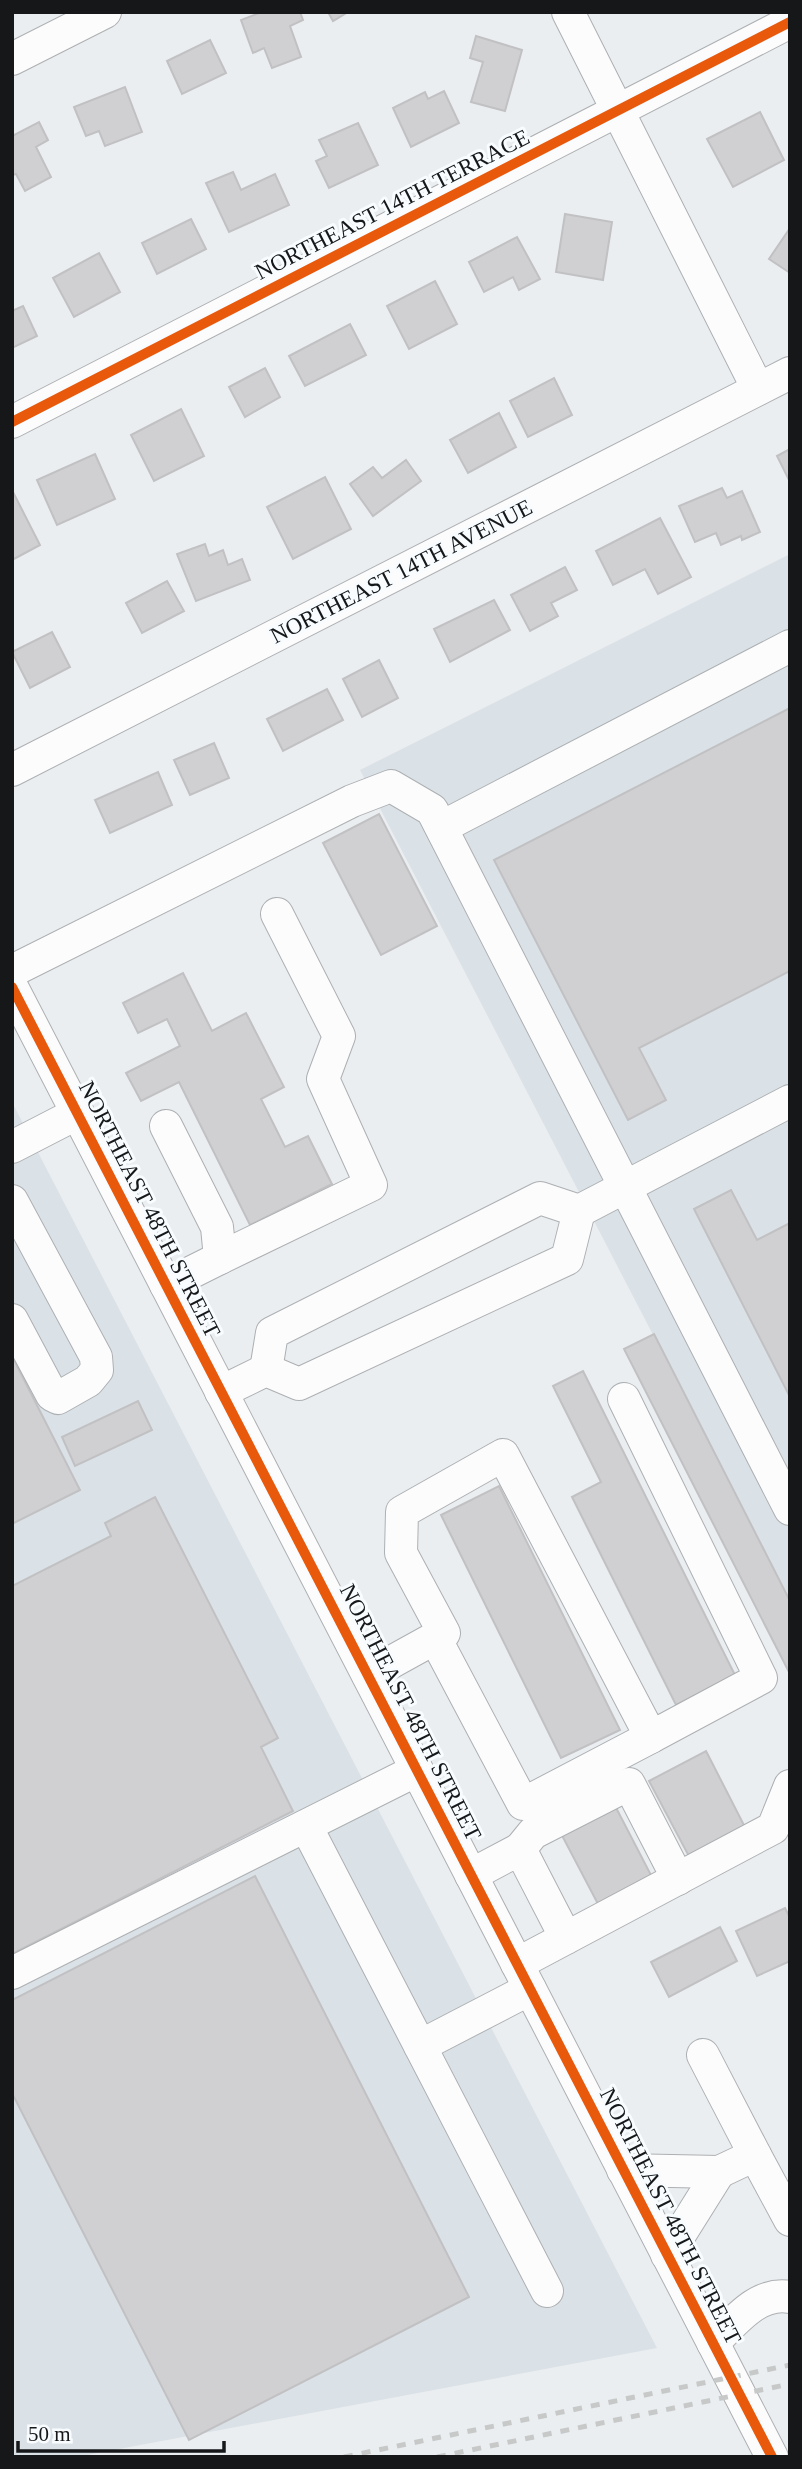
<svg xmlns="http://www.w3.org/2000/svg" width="802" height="2469" viewBox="0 0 802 2469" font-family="'Times New Roman',serif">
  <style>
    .built { fill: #dae2e8 }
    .building { fill: #d0d0d2; stroke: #c1c1c3; stroke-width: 2 }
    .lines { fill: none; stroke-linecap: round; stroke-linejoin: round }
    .minor-casing { stroke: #adb0b2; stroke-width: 34 }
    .minor { stroke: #fcfcfd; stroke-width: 32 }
    .rail { stroke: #c7c9c9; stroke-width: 5; stroke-dasharray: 9 9; stroke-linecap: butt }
    .cycleway-casing { stroke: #f8fcff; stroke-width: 15 }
    .cycleway { stroke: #e8590c; stroke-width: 10 }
    .labels { text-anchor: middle; stroke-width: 6; stroke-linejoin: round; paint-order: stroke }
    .street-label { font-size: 23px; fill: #151719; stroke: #f8fcff }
  </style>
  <rect width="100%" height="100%" fill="#ebeef1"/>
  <g class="built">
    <path d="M790,554V1599L360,770Z"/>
    <path d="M12,1102L657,2348L77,2457H12Z"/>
  </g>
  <g class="building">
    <path d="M262,12H300L303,20L290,26L301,57L272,68L264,48L253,53L241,20Z"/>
    <path d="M328,12H348L333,21Z"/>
    <path d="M476,36L522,50L505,111L471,102L483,62L470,58Z"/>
    <path d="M210,40L226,73L182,94L167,61Z"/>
    <path d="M125,87L142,132L105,146L99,131L86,136L74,107Z"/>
    <path d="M444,91L459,123L411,147L393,108L425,92L428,99Z"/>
    <path d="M760,112L784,160L733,187L707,139Z"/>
    <path d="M39,122L48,140L36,147L51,177L25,191L16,174L12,175V136Z"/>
    <path d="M358,123L378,165L329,188L316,161L327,156L319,140Z"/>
    <path d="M233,172L241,190L275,174L289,205L229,232L206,183Z"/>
    <path d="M565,214L612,222L603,280L556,272Z"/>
    <path d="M191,219L206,249L157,274L142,243Z"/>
    <path d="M790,228V273L769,259Z"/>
    <path d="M517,237L540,279L519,290L513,277L484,292L469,262Z"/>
    <path d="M99,253L120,292L74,317L53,278Z"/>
    <path d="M435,281L457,324L409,349L387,306Z"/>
    <path d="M23,306L37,336L12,348V311Z"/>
    <path d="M350,324L366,355L305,386L289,356Z"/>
    <path d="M265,368L280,397L245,417L229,387Z"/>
    <path d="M554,378L572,415L528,437L510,401Z"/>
    <path d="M181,409L204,456L154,481L131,435Z"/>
    <path d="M499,413L516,447L468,473L450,440Z"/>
    <path d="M790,449V482L777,456Z"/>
    <path d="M95,454L115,499L57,525L37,480Z"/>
    <path d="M406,460L421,481L373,516L350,484L373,467L382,478Z"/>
    <path d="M325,477L351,529L293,559L267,507Z"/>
    <path d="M722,488L727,498L742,491L760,532L742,540L741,536L721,545L716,533L695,542L679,506Z"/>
    <path d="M13,492L40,545L12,560V493Z"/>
    <path d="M660,518L691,577L658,594L645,569L613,585L596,551Z"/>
    <path d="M205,544L209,556L223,550L228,565L242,559L250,580L196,601L177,554Z"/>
    <path d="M565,567L577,590L551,603L558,616L530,631L511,595Z"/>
    <path d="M167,581L184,611L142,633L126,603Z"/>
    <path d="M494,600L510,630L450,662L434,629Z"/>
    <path d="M52,632L70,667L30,688L12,652Z"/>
    <path d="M379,660L398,698L362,717L343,679Z"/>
    <path d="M327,689L343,720L283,751L267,719Z"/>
    <path d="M790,708V971L639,1048L666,1100L628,1120L494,860Z"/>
    <path d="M214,743L229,778L190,795L174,760Z"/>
    <path d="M158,772L172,805L110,833L95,800Z"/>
    <path d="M379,814L437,926L381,955L323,843Z"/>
    <path d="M183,973L212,1031L246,1013L284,1087L261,1099L285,1147L308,1136L332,1184L250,1225L179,1082L141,1101L126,1073L180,1046L167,1019L138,1033L123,1003Z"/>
    <path d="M731,1190L757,1240L790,1223V1397L694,1209Z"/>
    <path d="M654,1334L790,1601V1674L624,1349Z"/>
    <path d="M12,1356L80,1490L12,1524Z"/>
    <path d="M583,1371L735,1675L676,1705L572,1497L601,1482L553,1386Z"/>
    <path d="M138,1401L152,1430L75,1466L62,1437Z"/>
    <path d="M499,1486L620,1730L561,1758L441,1515Z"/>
    <path d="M155,1497L278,1738L261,1747L293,1811L12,1954V1586L111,1536L105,1523Z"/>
    <path d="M706,1751L748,1833L692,1862L649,1781Z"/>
    <path d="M611,1798L653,1879L599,1906L557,1826Z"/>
    <path d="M255,1876L469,2297L189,2440L12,2093V2000Z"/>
    <path d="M785,1908L790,1918V1961L757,1976L736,1931Z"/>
    <path d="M720,1927L737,1961L669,1997L651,1962Z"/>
  </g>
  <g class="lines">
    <g class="minor-casing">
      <g id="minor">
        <path d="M568,12L758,389"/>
        <path d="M12,59L105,12"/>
        <path d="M12,422L790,22"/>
        <path d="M12,770L790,373"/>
        <path d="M442,827L790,646"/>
        <path d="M12,971L352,801L391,786L432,810L790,1509"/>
        <path d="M12,987L772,2457"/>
        <path d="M166,1126L217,1227L220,1258L166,1285"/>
        <path d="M12,1147L78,1113"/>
        <path d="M12,1201L96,1357L97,1370L88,1381L58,1398L52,1395L12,1320"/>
        <path d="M220,1258L371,1185L323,1079L339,1036L277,914"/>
        <path d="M266,1370L272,1333L540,1198L579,1211L790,1101"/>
        <path d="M221,1392L266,1370L299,1384L567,1259L579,1211"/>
        <path d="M435,1638L523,1804L651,1737"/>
        <path d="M368,1675L444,1633L401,1553L402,1512L503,1455L651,1737L761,1678L624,1399"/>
        <path d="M306,1826L547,2291"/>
        <path d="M520,1849L533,1833L629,1784L678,1879"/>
        <path d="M471,1875L520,1849L566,1938"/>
        <path d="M517,1964L773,1828L790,1786"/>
        <path d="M12,1973L417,1770"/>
        <path d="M420,2046L530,1989"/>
        <path d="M755,2155L790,2220"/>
        <path d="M623,2170L719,2172L755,2155L703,2055"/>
        <path d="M667,2255L719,2172"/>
        <path d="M713,2343C734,2323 757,2291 790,2297"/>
      </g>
    </g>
    <use href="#minor" class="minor"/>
    <g class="rail">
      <path d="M344,2457L790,2365"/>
      <path d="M437,2457L790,2384"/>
    </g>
    <g class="cycleway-casing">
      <g id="cycleway">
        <path d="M12,422L790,22"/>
        <path d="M12,987L772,2457"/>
      </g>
    </g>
    <use href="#cycleway" class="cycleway"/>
  </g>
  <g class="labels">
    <g class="street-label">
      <text transform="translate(392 204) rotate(-27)" y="8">NORTHEAST 14TH TERRACE</text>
      <text transform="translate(401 571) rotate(-27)" y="8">NORTHEAST 14TH AVENUE</text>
      <text transform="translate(150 1209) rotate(63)" y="8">NORTHEAST 48TH STREET</text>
      <text transform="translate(411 1712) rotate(63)" y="8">NORTHEAST 48TH STREET</text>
      <text transform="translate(671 2216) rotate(63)" y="8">NORTHEAST 48TH STREET</text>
    </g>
  </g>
  <rect width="802" height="2469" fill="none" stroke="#151719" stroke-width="28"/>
  <path d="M18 2441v10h206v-10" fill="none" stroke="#151719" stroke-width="3.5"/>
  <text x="28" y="2441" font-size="21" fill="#151719" stroke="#f8fcff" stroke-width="5" paint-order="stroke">50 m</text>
</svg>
